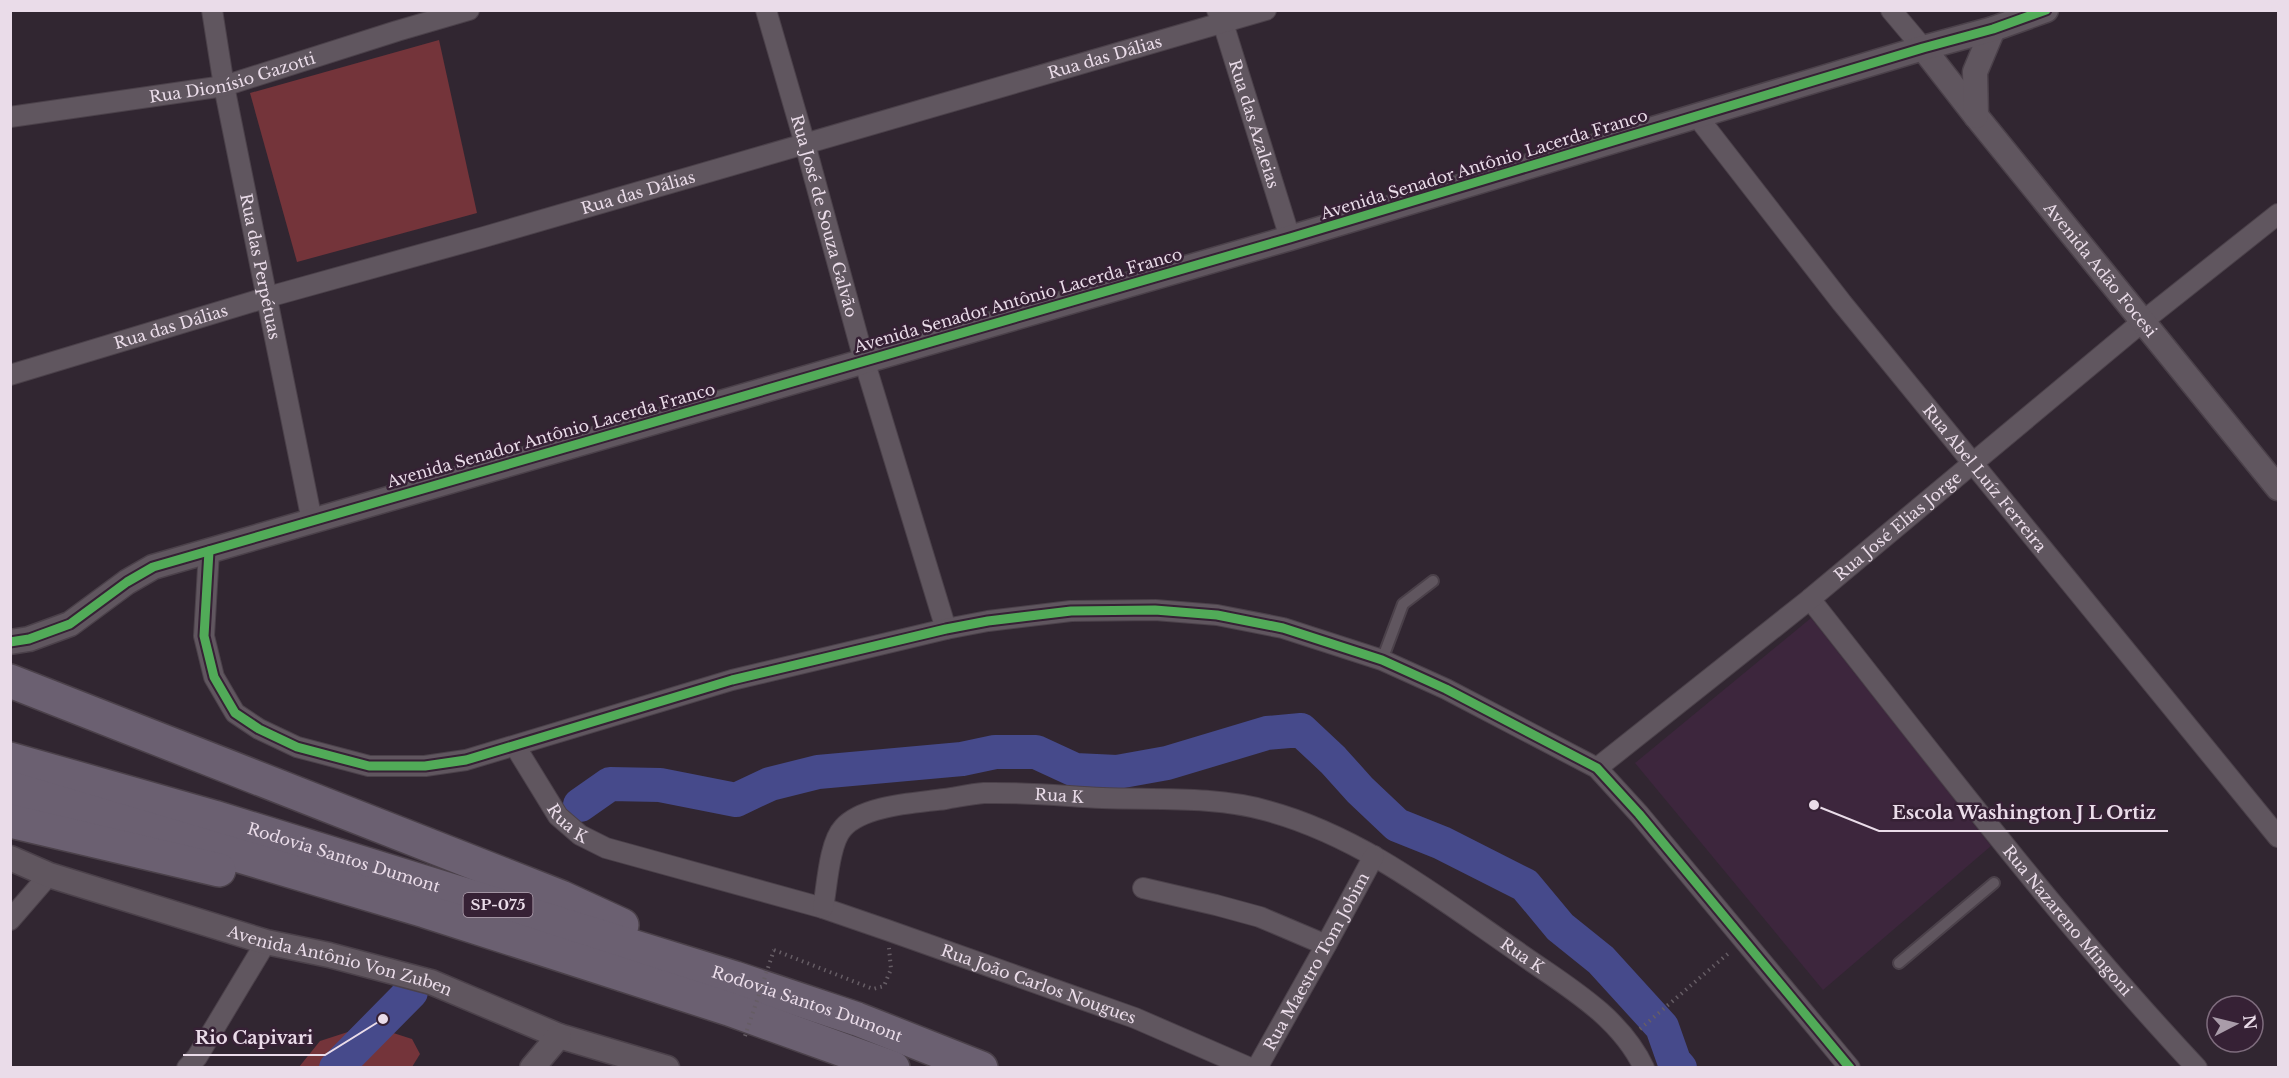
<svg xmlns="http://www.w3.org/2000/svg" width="2289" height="1078" viewBox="0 0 2289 1078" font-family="'Libre Baskerville',serif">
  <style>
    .built { fill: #3d263d }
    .green { fill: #74343a }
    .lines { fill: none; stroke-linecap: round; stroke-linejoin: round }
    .river { stroke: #464a8b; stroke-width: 34 }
    .service-casing { stroke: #4b414a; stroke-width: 14 }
    .minor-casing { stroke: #4b414a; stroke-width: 22 }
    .tertiary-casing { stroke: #4b414a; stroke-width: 27 }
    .motorway-casing { stroke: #4b414a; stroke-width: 36 }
    .path { stroke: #665d65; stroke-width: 4; stroke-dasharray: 1.5 4.5; stroke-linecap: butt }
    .service { stroke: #60565f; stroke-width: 10 }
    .minor { stroke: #60565f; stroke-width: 20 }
    .tertiary { stroke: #60565f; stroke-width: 24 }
    .motorway { stroke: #6b6071; stroke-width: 33 }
    .path-bridge { stroke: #665d65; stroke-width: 4; stroke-dasharray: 1.5 4.5; stroke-linecap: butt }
    .cycleway-casing { stroke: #362135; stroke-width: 13 }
    .cycleway { stroke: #51ab58; stroke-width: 9 }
    .labels { text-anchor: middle; stroke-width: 5; stroke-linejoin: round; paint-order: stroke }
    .shield { fill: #362135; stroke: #b4a4b3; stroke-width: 1.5 }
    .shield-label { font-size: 15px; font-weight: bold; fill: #eadce9 }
    .street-label { font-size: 16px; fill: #eadce9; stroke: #362135 }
    .leader { fill: none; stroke: #eadce9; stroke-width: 2 }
    .callout-dot { fill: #eadce9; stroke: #362135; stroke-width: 2 }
    .callout-label { font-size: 18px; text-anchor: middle; font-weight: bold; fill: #eadce9; stroke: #362135; stroke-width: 5; stroke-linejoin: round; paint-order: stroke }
  </style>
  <rect width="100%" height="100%" fill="#312631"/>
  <path class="built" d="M1811,618L1991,846L1823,990L1635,763Z"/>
  <g class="green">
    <path d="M439,40L477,213L297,262L250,93Z"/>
    <path d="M354,1030H384L412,1039L420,1054L412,1067H299L320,1041Z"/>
  </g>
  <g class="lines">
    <g class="river">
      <path d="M580,805L610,784L660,785L736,800L770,784L818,772L962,759L995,752H1036L1075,770L1117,772L1167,763L1267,733L1301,730L1333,760L1360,790L1397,825L1442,843L1525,885L1560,927L1601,960L1662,1027L1674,1061L1680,1068"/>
      <path d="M336,1068L411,992"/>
    </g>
    <g class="service-casing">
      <g id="service">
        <path d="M1382,660L1403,604L1433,581"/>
        <path d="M1899,963L1994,883"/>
      </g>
    </g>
    <g class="minor-casing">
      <g id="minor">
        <path id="s1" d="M212,10L224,86L312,521"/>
        <path id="s2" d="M766,10L805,144L864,360L946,629"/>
        <path id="s3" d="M1217,10L1223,23L1290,238"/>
        <path d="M1891,10L1923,48"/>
        <path id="s4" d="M1696,115L1842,303L2278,837"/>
        <path id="s5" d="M10,117L224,86L397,31L469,10"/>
        <path id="s6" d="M10,375L268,297L484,237L1266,10"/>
        <path d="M209,551L204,636L214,677L235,713L259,729L297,747L369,766H425L466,760L732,680L946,629L988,621L1071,611L1155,610L1217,615L1283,628L1382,660L1446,689L1597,768L1639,814L1850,1068"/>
        <path id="s7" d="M1810,599C1936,758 2058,920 2197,1068"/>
        <path id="s8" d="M515,746L558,816L580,835L606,848L823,908L887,930L1135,1018L1250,1068"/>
        <path id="s9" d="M1597,768L1810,599L2142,322L2278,214"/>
        <path d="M1143,888L1216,905L1260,917L1326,945"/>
        <path id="s10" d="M823,908C827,887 829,843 843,828C863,805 917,803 945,799C958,797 971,794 984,793C1023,792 1063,796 1102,798C1155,800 1217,796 1268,811C1360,836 1438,897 1515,950C1561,983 1619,1014 1644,1068"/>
        <path d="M10,920L49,875"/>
        <path d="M187,1068L197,1057L266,942"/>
        <path id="s11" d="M1257,1068L1326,945L1374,856"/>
      </g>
    </g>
    <g class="tertiary-casing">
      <g id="tertiary">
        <path id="s12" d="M1923,48L1976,116L2278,488"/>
        <path d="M1976,116L1975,72L1993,29"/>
        <path d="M10,642L29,639L70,624L127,582L153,567L1290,238L1923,48L1993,29L2046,10"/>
        <path id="s13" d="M10,858L49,875L266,942L329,955L431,982L559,1036L667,1068"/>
        <path d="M532,1068L559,1036"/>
      </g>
    </g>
    <g class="motorway-casing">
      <g id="motorway">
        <path d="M10,681L561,897L622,925"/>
        <path id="s14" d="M10,759L214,817L735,978L857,1019L981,1068"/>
        <path d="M10,788L425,911L729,1009L893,1068"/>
        <path d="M10,821L219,870"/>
      </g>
    </g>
    <g class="path">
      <path d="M774,950L873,989L884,986L891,969L889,948"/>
      <path d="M1640,1029L1730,952"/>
    </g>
    <use href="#service" class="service"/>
    <use href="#minor" class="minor"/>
    <use href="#tertiary" class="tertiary"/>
    <use href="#motorway" class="motorway"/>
    <path class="path-bridge" d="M745,1036L774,950"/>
    <g class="cycleway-casing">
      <g id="cycleway">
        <path d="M209,551L204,636L214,677L235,713L259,729L297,747L369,766H425L466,760L732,680L946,629L988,621L1071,611L1155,610L1217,615L1283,628L1382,660L1446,689L1597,768L1639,814L1850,1068"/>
        <path d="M10,642L29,639L70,624L127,582L153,567L1290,238L1923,48L1993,29L2046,10"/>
      </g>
    </g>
    <use href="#cycleway" class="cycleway"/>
  </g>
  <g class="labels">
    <rect class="shield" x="463.5" y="893" width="69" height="24" rx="4.5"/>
    <g class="shield-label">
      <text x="498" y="910">SP-075</text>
    </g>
    <g class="street-label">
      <text dy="6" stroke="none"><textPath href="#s6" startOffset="1140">Rua das Dálias</textPath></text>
      <text dy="6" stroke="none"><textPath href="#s5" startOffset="226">Rua Dionísio Gazotti</textPath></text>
      <text dy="6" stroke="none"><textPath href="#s3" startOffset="120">Rua das Azaleias</textPath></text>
      <text transform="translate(1484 164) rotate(-17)" y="6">Avenida Senador Antônio Lacerda Franco</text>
      <text dy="6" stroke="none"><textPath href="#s6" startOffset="654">Rua das Dálias</textPath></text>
      <text dy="6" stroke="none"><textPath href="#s2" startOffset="214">Rua José de Souza Galvão</textPath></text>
      <text dy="6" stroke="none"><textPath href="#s1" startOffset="261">Rua das Perpétuas</textPath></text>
      <text dy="6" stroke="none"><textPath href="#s12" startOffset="284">Avenida Adão Focesi</textPath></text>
      <text transform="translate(1018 300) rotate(-16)" y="6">Avenida Senador Antônio Lacerda Franco</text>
      <text dy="6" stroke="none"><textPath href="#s6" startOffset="168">Rua das Dálias</textPath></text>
      <text transform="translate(551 435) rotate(-16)" y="6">Avenida Senador Antônio Lacerda Franco</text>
      <text dy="6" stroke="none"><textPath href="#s4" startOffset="464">Rua Abel Luíz Ferreira</textPath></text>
      <text dy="6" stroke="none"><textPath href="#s9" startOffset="386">Rua José Elias Jorge</textPath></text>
      <text dy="6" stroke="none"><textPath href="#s10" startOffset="306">Rua K</textPath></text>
      <text dy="6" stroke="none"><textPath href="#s8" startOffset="94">Rua K</textPath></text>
      <text dy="6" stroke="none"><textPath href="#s14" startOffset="348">Rodovia Santos Dumont</textPath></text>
      <text dy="6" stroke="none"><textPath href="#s7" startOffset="412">Rua Nazareno Mingoni</textPath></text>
      <text dy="6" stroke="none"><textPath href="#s10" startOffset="810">Rua K</textPath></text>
      <text dy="6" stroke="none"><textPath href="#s13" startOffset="346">Avenida Antônio Von Zuben</textPath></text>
      <text dy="6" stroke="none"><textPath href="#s11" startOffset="122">Rua Maestro Tom Jobim</textPath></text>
      <text dy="6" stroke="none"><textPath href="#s8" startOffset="594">Rua João Carlos Nougues</textPath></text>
      <text dy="6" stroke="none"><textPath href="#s14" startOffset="834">Rodovia Santos Dumont</textPath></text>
    </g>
  </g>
  <path class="leader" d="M1814 805L1879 831H2168M383 1019L325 1055H183"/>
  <g class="callout-dot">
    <circle cx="1814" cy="805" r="6"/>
    <circle cx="383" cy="1019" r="6"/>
  </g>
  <g class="callout-label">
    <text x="2024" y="819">Escola Washington J L Ortiz</text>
    <text x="254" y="1044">Rio Capivari</text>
  </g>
  <rect width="2289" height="1078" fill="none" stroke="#eadce9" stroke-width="24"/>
  <g transform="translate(2235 1024) rotate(83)"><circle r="28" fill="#362135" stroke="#7e6c7d" stroke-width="1.5"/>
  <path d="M0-4.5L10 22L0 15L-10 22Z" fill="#a99ca9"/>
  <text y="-9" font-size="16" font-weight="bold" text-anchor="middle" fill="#eadce9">N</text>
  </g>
</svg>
